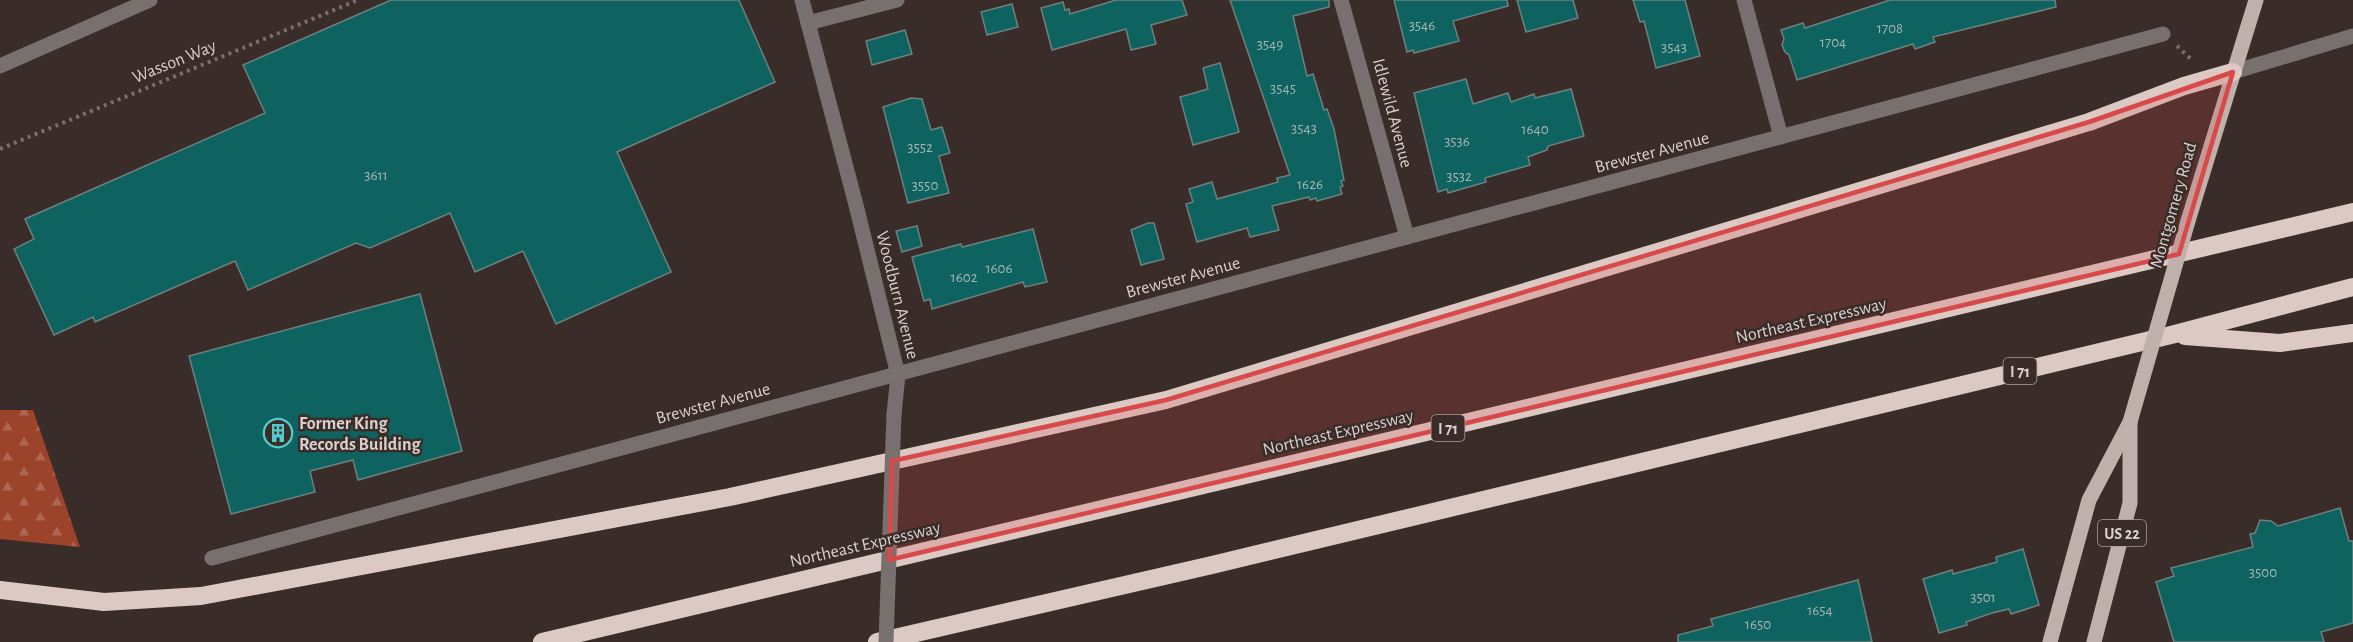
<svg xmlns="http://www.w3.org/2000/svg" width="2353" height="642" viewBox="0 0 2353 642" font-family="'Alegreya Sans',sans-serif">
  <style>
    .forest { fill: url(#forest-firs) }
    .building { fill: #0e6361; stroke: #6d817f; stroke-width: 1.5 }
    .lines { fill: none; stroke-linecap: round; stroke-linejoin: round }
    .path { stroke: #7b6f6b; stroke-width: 4; stroke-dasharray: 3 4.5; stroke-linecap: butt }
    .minor { stroke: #78706e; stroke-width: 15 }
    .major { stroke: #c0b0ac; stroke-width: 15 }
    .highway { stroke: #dcc9c4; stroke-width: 18 }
    .minor-bridge { stroke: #78706e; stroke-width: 15 }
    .major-bridge { stroke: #c0b0ac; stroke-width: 15 }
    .marked { fill: #d74a49; fill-opacity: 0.2; stroke: #d74a49; stroke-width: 4.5; stroke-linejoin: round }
    .labels { text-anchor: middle; stroke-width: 5; stroke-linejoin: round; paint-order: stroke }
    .number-label { font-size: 15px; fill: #a6b5b2 }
    .shield { fill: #3a2c28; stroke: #a99f9c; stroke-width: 1.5 }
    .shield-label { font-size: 16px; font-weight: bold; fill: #d9d0cd }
    .street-label { font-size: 18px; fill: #d9d0cd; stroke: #3a2c28 }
    .poi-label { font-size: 18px; font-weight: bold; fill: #d9d0cd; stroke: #3a2c28; text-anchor: start }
  </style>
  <defs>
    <pattern id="forest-firs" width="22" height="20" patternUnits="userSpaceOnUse" patternTransform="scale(1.5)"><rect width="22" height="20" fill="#9b432b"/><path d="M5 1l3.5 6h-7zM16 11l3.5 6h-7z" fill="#ad6652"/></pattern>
  </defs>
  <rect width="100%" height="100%" fill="#3a2c28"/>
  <path class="forest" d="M0,410H33L80,547L0,539Z"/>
  <g class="building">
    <path d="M391,0H739L775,82L617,152L671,272L556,324L523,251L475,272L450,213L370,248L356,243L248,290L235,261L95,322L93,317L54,335L14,249L34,239L25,219L265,113L243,65Z"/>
    <path d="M1116,0H1182L1187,15L1151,25L1156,44L1131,50L1126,29L1052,50L1041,8L1063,2L1065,10L1069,9L1070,14Z"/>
    <path d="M1230,0H1329V7L1293,16L1307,76L1313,74L1324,110L1327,109L1334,129L1344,180L1341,181L1343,186L1340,187L1342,194L1317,201L1316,198L1310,200L1309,197L1272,206L1279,230L1250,237L1247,228L1197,242L1186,204L1193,202L1189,189L1212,182L1217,199L1278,182L1277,178L1290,175Z"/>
    <path d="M1394,0H1507L1508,6L1453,21L1459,41L1414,53L1413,50L1407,52Z"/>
    <path d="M1517,0H1573L1578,18L1526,32Z"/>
    <path d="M1633,0H1685L1700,56L1656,68L1644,21L1640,22Z"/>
    <path d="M1890,0H2055L2056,7L1933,37L1935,42L1915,49L1913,44L1797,80L1789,55L1785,52L1782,45L1784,39L1781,30L1803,23L1805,28Z"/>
    <path d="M1012,4L1018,27L987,35L981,12Z"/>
    <path d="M905,30L912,54L872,65L866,41Z"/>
    <path d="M1220,63L1239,132L1193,145L1180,97L1208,89L1203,68Z"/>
    <path d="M1466,79L1473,104L1508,93L1511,102L1534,94L1535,98L1571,89L1584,136L1548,146L1547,150L1528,157L1530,165L1485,178L1486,182L1448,193L1447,189L1438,192L1414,93Z"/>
    <path d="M911,98L922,99L931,130L942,127L950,153L939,156L949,193L908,203L883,107Z"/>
    <path d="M1148,223H1154L1164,259L1141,265L1131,230Z"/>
    <path d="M917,226L922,246L902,252L896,231Z"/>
    <path d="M1033,229L1047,282L1025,287L1023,282L932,309L930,299L924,301L912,257L961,244L962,247Z"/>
    <path d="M420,294L462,451L358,480L353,460L310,471L315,492L231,514L189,356Z"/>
    <path d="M2340,508L2349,541H2353V623L2321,632L2324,642H2174L2156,582L2174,576L2171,568L2253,547L2250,534L2255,533L2260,520L2271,521L2278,526Z"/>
    <path d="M2023,549L2039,605L2011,614L2009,609L1992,613L1966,622L1967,625L1939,633L1923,579L1952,570L1953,574L1997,562L1996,557Z"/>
    <path d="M1858,580L1872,642H1678V635L1713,626L1711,619Z"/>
  </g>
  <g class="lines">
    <g class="path">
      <path d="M2177,46L2191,59"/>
      <path d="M0,149L358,0"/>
    </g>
    <g class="minor">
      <path d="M802,0L856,205L898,375L894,414"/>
      <path d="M1341,0L1407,237"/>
      <path d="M1744,0L1781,137"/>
      <path d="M808,23L897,0"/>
      <path d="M0,66L150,0"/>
      <path d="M2233,72L2353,36"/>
      <path d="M212,558L2163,34"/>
    </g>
    <g class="major">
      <path d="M2188,221L2256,0"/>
      <path d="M2050,642L2089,500L2130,422"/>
      <path d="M2094,642L2130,503V425"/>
    </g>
    <g class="highway">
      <path d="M2185,336L2280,343L2353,333"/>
      <path d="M0,590L104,602L201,596L730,497L1166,400L2089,122L2184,86L2233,72"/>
      <path d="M542,642L2353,212"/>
      <path d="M877,642L1212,565L2171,335L2353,287"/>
    </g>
    <path class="minor-bridge" d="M886,642L894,414"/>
    <path class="major-bridge" d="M2130,422L2188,221"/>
  </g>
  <path class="marked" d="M2233,72L2179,254L889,560L892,461L1166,400L2089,122Z"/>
  <defs>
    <g id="building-ring" transform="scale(1.5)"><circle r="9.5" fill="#3a2c28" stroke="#53cdc9" stroke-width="1.5"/><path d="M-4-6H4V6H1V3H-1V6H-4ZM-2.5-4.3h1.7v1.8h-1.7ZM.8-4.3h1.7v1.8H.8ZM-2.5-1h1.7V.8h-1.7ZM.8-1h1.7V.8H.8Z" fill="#53cdc9"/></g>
  </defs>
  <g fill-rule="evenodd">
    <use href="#building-ring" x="278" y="433"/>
  </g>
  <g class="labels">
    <g class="number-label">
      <text x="1422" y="30">3546</text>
      <text x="1890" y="33">1708</text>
      <text x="1833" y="47">1704</text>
      <text x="1270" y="49">3549</text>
      <text x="1674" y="52">3543</text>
      <text x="1283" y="93">3545</text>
      <text x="1304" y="133">3543</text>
      <text x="1535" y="134">1640</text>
      <text x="1457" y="146">3536</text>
      <text x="920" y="152">3552</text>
      <text x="376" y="180">3611</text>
      <text x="1459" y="181">3532</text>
      <text x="1310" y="189">1626</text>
      <text x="925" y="190">3550</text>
      <text x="999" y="273">1606</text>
      <text x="964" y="282">1602</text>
      <text x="2263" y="577">3500</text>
      <text x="1983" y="602">3501</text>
      <text x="1820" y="615">1654</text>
      <text x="1758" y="629">1650</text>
    </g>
    <g class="shield">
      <rect x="2003.5" y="358" width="33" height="26" rx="4.5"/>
      <rect x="1431.5" y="415" width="33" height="26" rx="4.5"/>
      <rect x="2098" y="520" width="48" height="26" rx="4.5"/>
    </g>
    <g class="shield-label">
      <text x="2020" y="377">I 71</text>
      <text x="1448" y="434">I 71</text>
      <text x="2122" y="539">US 22</text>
    </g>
    <g class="street-label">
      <text transform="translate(174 61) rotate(-22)" y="6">Wasson Way</text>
      <text transform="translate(1393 113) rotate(75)" y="6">Idlewild Avenue</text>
      <text transform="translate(1652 152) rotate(-15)" y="6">Brewster Avenue</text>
      <text transform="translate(2173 205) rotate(-74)" y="6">Montgomery Road</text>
      <text transform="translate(1183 277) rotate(-15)" y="6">Brewster Avenue</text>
      <text transform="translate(898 295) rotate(76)" y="6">Woodburn Avenue</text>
      <text transform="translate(1811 320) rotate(-13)" y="6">Northeast Expressway</text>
      <text transform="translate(713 403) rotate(-15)" y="6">Brewster Avenue</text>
      <text transform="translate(1338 432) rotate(-13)" y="6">Northeast Expressway</text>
      <text transform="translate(865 544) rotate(-13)" y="6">Northeast Expressway</text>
    </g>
    <g class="poi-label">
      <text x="299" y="429">Former King<tspan x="299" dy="21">Records Building</tspan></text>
    </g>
  </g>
</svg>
